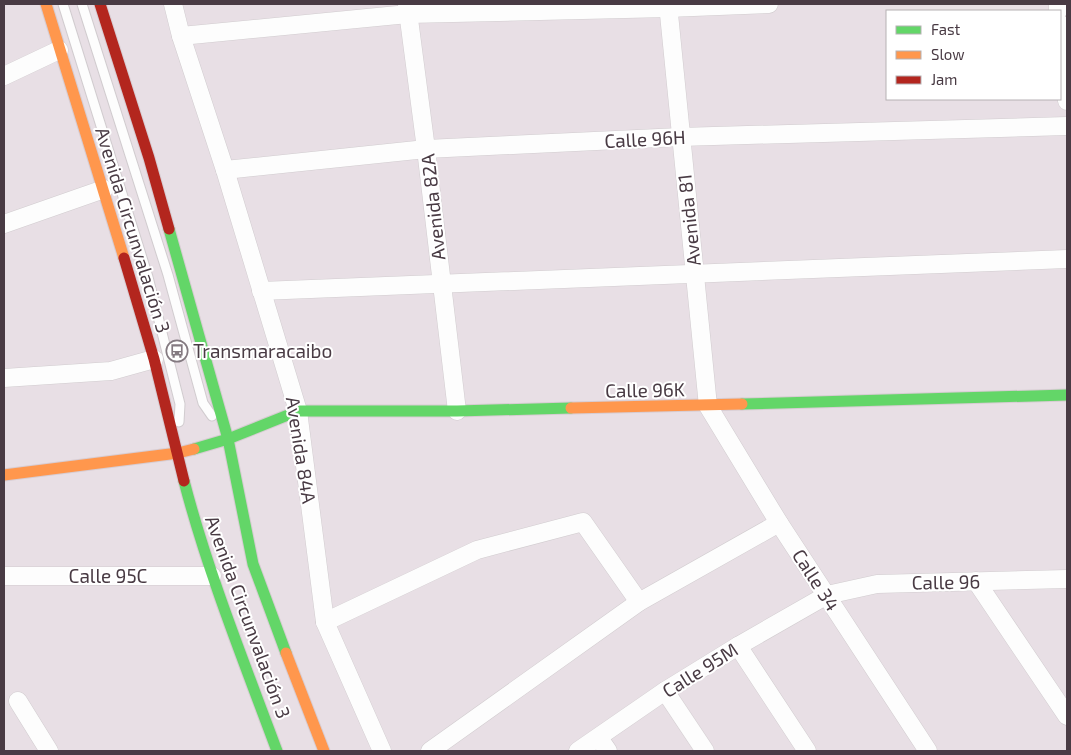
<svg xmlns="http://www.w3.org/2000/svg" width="1071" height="755" viewBox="0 0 1071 755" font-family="'Exo 2',sans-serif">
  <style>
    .residential { fill: #e8dfe5; fill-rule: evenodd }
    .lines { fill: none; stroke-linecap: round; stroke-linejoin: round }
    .lane-casing { stroke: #d1cccf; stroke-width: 11 }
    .street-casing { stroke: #d1cccf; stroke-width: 19 }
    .fast-casing { stroke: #d7ccd2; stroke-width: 13 }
    .slow-casing { stroke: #d7ccd2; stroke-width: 13 }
    .jam-casing { stroke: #d7ccd2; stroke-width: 13 }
    .lane { stroke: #fdfdfd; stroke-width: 9 }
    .street { stroke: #fdfdfd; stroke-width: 18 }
    .fast { stroke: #63d668; stroke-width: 11 }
    .slow { stroke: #ff974d; stroke-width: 11 }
    .jam { stroke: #b3261e; stroke-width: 11 }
    .labels { text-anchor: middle; stroke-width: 4; stroke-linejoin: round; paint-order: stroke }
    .street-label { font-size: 19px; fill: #493b44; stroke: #fff }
    .poi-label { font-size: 19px; fill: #493b44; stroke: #fff; text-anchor: start }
  </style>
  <rect width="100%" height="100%" fill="#f3eff1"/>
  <path class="residential" d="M4,4H1067V751H4ZM887,11H1060V99H887Z"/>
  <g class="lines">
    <g class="lane-casing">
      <g id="lane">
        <path d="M63,4L148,277L180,404L179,422"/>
        <path d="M82,4L168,275L203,403L212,416"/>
      </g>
    </g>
    <g class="street-casing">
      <g id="street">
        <path d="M173,4L181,36L225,170L298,411L325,622L382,751"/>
        <path d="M407,4L426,149L457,411"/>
        <path d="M668,4L708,406L779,523L928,751"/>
        <path d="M1058,4V11"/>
        <path d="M1060,24L1067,101"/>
        <path d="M181,36L408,14L668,8L769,4"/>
        <path d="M4,76L59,50"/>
        <path d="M225,170L426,149L680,137L1067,126"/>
        <path d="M4,224L104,189"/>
        <path d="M261,291C529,278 798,270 1067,259"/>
        <path d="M4,378L111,371L154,359"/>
        <path d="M4,576H212"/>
        <path d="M976,581L1067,716"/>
        <path d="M325,622L477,550L583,522L639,602"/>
        <path d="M738,646L807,751"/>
        <path d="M665,691L705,751"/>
        <path d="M18,701L49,751"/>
        <path d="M599,738L608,751"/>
        <path d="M430,751L639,602L779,523"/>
        <path d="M578,751L665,691L738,646L827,595L877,584L1067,579"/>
      </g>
    </g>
    <g class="fast-casing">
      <g id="fast">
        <path d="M169,229L228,439L253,564L286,653"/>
        <path d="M742,404L1067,395"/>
        <path d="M194,449L228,439L298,411H457L571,408"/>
        <path d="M184,481C208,573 244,662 277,751"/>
      </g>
    </g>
    <g class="slow-casing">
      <g id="slow">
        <path d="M46,4L124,258"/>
        <path d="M571,408L742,404"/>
        <path d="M4,475L178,453L194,449"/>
        <path d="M286,653L324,751"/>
      </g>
    </g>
    <g class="jam-casing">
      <g id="jam">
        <path d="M100,4L149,158L169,229"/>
        <path d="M124,258L154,359L184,481"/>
      </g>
    </g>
    <use href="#lane" class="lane"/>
    <use href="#street" class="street"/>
    <use href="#fast" class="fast"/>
    <use href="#slow" class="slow"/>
    <use href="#jam" class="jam"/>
  </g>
  <defs>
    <g id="bus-ring" transform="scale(1.125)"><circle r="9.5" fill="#fff" stroke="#847a81" stroke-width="1.5"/><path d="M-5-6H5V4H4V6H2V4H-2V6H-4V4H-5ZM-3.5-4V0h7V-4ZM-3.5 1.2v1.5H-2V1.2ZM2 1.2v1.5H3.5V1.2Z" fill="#847a81"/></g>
  </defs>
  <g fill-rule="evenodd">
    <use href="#bus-ring" x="177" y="351"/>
  </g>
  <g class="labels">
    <g class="street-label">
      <text transform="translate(645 139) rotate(-3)" y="7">Calle 96H</text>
      <text transform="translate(433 207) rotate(-96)" y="7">Avenida 82A</text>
      <text transform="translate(689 220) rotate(-96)" y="7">Avenida 81</text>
      <text transform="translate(133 230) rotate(73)" y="7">Avenida Circunvalación 3</text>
      <text transform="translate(645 390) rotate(-1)" y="7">Calle 96K</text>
      <text transform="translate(301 450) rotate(81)" y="7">Avenida 84A</text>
      <text x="108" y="583">Calle 95C</text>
      <text transform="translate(816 580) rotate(57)" y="7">Calle 34</text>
      <text transform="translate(946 582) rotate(-1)" y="7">Calle 96</text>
      <text transform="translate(248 617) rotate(70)" y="7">Avenida Circunvalación 3</text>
      <text transform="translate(700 670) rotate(-32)" y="7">Calle 95M</text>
    </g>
    <g class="poi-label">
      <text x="193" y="358">Transmaracaibo</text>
    </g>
  </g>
  <rect width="1071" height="755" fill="none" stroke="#493b44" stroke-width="10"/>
  <rect x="886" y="10" width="175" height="90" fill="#ffffff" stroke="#b6b1b4"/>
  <rect x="896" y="26" width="25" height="8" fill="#63d668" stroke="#b6b1b4"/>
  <text x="931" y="35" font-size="15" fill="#493b44">Fast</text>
  <rect x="896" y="51" width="25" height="8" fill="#ff974d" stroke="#b6b1b4"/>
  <text x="931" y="60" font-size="15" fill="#493b44">Slow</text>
  <rect x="896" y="76" width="25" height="8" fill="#b3261e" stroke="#b6b1b4"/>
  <text x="931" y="85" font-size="15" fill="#493b44">Jam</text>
</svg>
